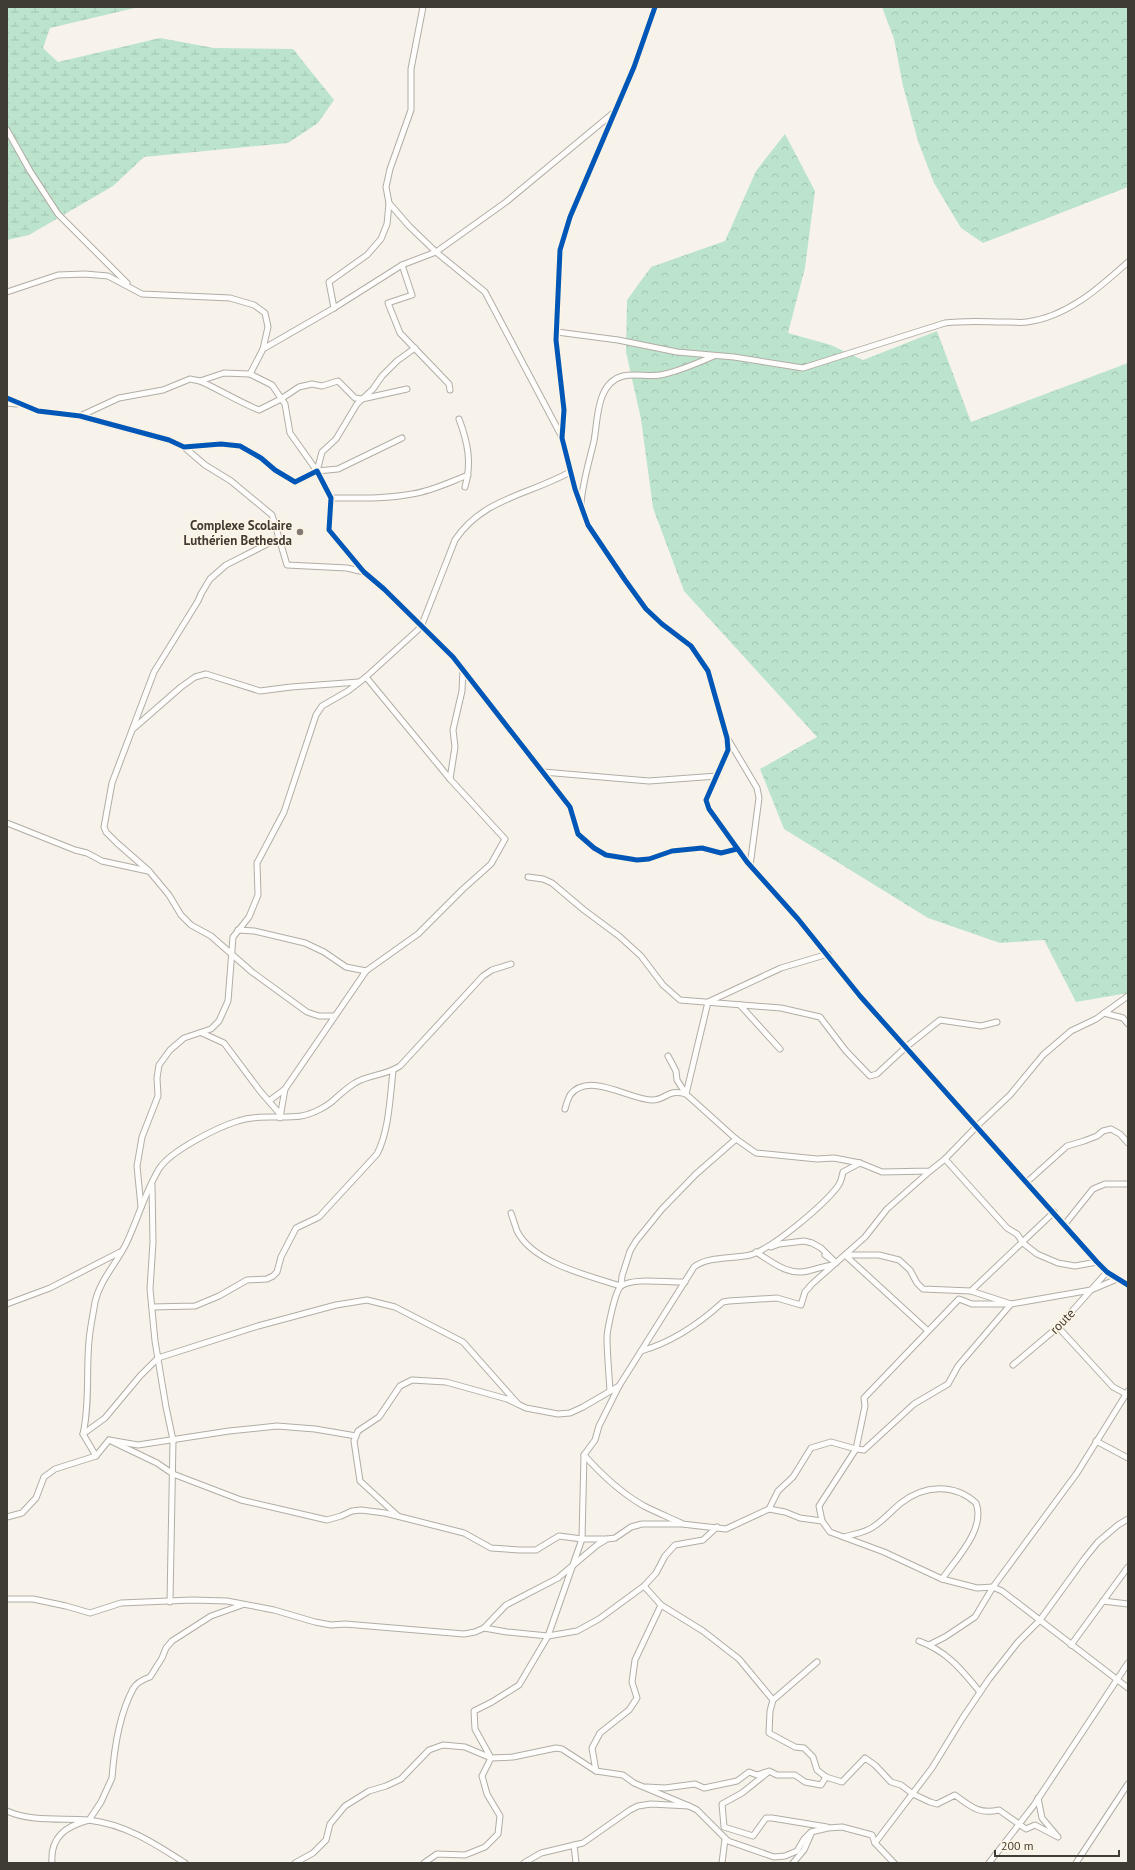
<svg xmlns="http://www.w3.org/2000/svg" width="1135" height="1870" viewBox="0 0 1135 1870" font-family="'PT Sans',sans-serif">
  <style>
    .forest { fill: url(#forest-crowns) }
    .wetland { fill: url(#wetland-marsh) }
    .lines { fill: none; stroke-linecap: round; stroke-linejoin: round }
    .street-casing { stroke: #b1ada6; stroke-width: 7 }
    .street { stroke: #fefdfc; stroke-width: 5 }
    .cycleway-casing { stroke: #fef5e4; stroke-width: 8 }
    .cycleway { stroke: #0057b8; stroke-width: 5 }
    .poi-dot { fill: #807b74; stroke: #fef5e4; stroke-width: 1.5 }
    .labels { text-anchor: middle; stroke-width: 3; stroke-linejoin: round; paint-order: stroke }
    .poi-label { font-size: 13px; font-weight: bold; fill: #3f3b35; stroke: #fef5e4; text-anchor: end }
    .street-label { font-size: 13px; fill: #3f3b35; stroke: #fef5e4 }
  </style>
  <defs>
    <pattern id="forest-crowns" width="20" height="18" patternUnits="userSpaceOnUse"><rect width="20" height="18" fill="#bce4cd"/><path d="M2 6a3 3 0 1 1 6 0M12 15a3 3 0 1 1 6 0" fill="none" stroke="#a3c4b1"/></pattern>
    <pattern id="wetland-marsh" width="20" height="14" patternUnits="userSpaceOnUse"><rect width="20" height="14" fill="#bce4cd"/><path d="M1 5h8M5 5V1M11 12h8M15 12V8" fill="none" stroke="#a3c4b1"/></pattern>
  </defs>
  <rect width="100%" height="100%" fill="#f8f3ea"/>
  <g class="forest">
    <path d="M882,7H1128V187L983,243L961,228L934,183L918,141L903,86L894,39Z"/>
    <path d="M785,134L815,191L805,268L788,333L831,345L863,360L937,331L971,422L1128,363V993L1076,1002L1044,940L1000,943L928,918L784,829L760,769L817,737L684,591L653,508L641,419L626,352L627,300L651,267L725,241L756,171Z"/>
  </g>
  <path class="wetland" d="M7,7H139L50,28L43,48L58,62L160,38L214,48L293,49L334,100L318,123L288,143L144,157L113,186L29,235L7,240Z"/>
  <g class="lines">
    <g class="street-casing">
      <g id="street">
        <path d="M655,7L634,67L570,217L560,250L556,340L564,410L562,438L575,489L588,525L625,580L646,609L662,624L691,646L708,671L727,738L728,750L706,800L709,809L747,862L798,919L860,996L1097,1262L1107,1272L1128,1285"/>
        <path d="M7,130L30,171L58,214L127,283"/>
        <path d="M389,203L409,226L436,252L485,292L562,437"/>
        <path d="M402,265L412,295L388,303L400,333L449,384L450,390"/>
        <path d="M7,292L58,275L85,274L108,276L142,294L230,298L254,305L265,313L268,327L263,349"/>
        <path d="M334,308L329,282L367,255L381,239L387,224L389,203L386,187L390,169L411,110V69L423,7"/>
        <path d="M557,332L618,340L677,352L734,357L803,368L945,323C966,320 987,322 1009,322C1015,322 1021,323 1027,322C1067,317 1099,288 1128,262"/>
        <path d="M250,374L272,385L285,404L290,433L317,471L322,452L336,439L357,404L373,389L382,376L397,361L415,348"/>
        <path d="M200,381C220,390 239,402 259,410L281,399L299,387L312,384L322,386L338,381L355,398L362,399L407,389"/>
        <path d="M7,398L38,411L80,416L169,440L184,447L221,444L240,446L261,458L275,470L295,482L317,471L331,498L329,530L364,572L384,589L453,657L570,807L578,834L594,848L606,855L637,860L649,859L672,851L702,848L721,853L737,849"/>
        <path d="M7,403L16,404"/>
        <path d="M80,416L119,398L163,390L190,379L200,381L224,373L250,374L263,349L334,308L402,265L436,252L506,202L612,114"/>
        <path d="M459,419C468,443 472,463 465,487"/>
        <path d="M184,447L205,465L231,481L272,515L279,538"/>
        <path d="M317,471L338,469L402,438"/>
        <path d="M331,498C358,498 386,499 412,494C432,491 450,482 468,475"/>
        <path d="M581,503C583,481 589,462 594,441C598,420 596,383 623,376C635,373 648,377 660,375C678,372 697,363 714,356"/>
        <path d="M134,728L181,687L195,677L206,674L260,691L291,687L359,682"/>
        <path d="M729,741L757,788L759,798L750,866"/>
        <path d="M543,772L649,781L717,776"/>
        <path d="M450,779L455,747L453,730L462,691L463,669"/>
        <path d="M7,823L75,850L87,853L102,861L148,871"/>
        <path d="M528,877L543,879L552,883L584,910L619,936L641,956L663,985L680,1000L781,1008L820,1017L846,1051L870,1076L877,1074L906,1047L940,1020L981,1026L997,1022"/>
        <path d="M238,930L254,931L305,943L324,952L346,967L366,971"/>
        <path d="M740,1005L780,1049"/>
        <path d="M1104,1013L1123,1018L1128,1024"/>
        <path d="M334,1016H319L307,1012L252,972L211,936L191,925L181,915L169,895L149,871L117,843L106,832L104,827L112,783L154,672L198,601L201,594L210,579L226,565L279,538L287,565L347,568L364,572"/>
        <path d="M202,1033L224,1043L260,1091L280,1114"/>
        <path d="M668,1056L676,1071L677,1080L686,1094L736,1139L756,1153L817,1159L834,1158L860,1163L882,1172L930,1171L945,1159L977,1126L1010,1095L1043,1055L1071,1031L1096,1019L1128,996"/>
        <path d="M686,1094L708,1002L781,968L828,954"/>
        <path d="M269,1101L285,1089"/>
        <path d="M565,1109C566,1105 568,1099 570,1095C589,1071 628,1099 651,1100C666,1101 667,1088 686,1094"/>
        <path d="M280,1118L285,1089L366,971L418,934L463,889L491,864L505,839L450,779L366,677"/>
        <path d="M945,1159L1007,1228L1017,1234L1023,1243L1037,1254L1058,1263L1075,1266L1097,1262"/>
        <path d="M1027,1182L1067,1146L1084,1141L1097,1136L1103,1131L1111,1129L1120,1134L1128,1143"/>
        <path d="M152,1185L153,1242L150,1289L155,1341L166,1407L173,1440L170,1602"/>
        <path d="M141,1207L137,1166L142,1137L158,1096L157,1078L159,1065L170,1050L184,1038L211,1029L219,1021L228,1001L233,937L249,917L258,895L257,863L284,812L316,715L322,706L348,691L366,677L421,627L455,540C483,498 529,495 570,472"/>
        <path d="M511,1213C513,1219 515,1225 517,1231C533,1263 589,1276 621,1286L622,1276L630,1251L636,1241L662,1209L696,1174L736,1139"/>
        <path d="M1065,1224L1093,1189L1105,1184H1128"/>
        <path d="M771,1247L779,1244L804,1241L812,1243L821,1248L836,1263L825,1255"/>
        <path d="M756,1252C772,1262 788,1276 808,1271C817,1269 824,1266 833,1265"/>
        <path d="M845,1255L927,1330"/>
        <path d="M1117,1279L1091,1290L1011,1304H972L959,1299L864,1398L865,1406L856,1449L819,1506L822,1521L830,1532L884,1552L942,1579L977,1588L993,1587L1002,1591L1128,1688"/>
        <path d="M971,1291L1054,1212"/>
        <path d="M7,1304L50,1288L120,1252"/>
        <path d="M152,1307L195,1306L219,1296L247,1280L267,1279L273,1276L277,1272L281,1257L296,1228L319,1217L377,1154C389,1131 390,1097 393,1071"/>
        <path d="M1058,1327L1113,1387L1126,1394"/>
        <path d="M641,1351C673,1342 699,1324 723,1302L729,1301L777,1298L801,1305L805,1292L812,1284L865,1237L887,1209L930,1171"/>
        <path d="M1013,1365L1058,1327L1107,1272"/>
        <path d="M610,1391C609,1373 607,1354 607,1336C608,1327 615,1291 621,1286C634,1277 669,1283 685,1282"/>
        <path d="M83,1434L105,1418L140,1376L158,1358L258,1326L336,1305L367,1300L395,1307L463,1342L518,1404"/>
        <path d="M109,1440L157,1463L173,1474L241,1500L327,1520L341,1516L352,1511L361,1510L385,1513L464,1533L491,1548L520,1550H536L559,1536L582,1539H606"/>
        <path d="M1096,1441L1128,1458"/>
        <path d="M96,1456L109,1440L138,1445L229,1431L277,1426L315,1429L356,1436"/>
        <path d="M769,1509L778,1491L793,1477L811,1448L831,1442L856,1449L864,1450L914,1404L948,1384L958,1366L1011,1304L971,1291L923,1289L917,1283L910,1270L899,1260L879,1255H845"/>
        <path d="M398,1516L360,1481L354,1441L358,1431L379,1417L400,1386L412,1380L446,1382L507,1399L526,1408L558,1414L570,1413L583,1407L619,1386"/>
        <path d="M7,1517L22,1513L36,1498L44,1477L55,1469L96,1456L83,1434C90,1403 86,1372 89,1341C90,1328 93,1315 95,1302C100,1280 116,1264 126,1244C138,1219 145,1192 159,1169C170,1151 218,1127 238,1121C259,1114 280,1119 301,1116C313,1114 328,1106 336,1098C342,1093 348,1087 355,1083C369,1074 385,1076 400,1066L483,976L492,970L511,964"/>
        <path d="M681,1523C668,1517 656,1512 644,1506C621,1493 601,1474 584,1455L595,1440L599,1426L619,1386L694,1267C708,1256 733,1259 750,1255C772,1249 824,1205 838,1186C841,1182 842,1177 843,1172L860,1163"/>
        <path d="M844,1537C853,1534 865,1533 873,1527C883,1521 891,1511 901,1503C924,1485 954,1483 976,1503C986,1529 956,1559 942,1579"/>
        <path d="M7,1599H33L66,1606L90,1613L121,1603L192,1600L227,1601L274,1610L315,1622L331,1625L345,1624L464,1634L475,1632L484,1628L506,1605L558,1578L597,1545L607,1539L615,1538L631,1527L642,1524H682L726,1529L769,1509L785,1512L800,1518L822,1521"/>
        <path d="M1103,1601L1128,1604"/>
        <path d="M661,1605L703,1631L739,1659L773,1700"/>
        <path d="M484,1628L507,1632L548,1636L577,1631L599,1619L644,1586L656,1573L665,1556L675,1545L703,1540L717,1527"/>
        <path d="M919,1641C948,1652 961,1669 980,1692"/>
        <path d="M929,1645L945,1637L975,1617L993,1587L1077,1473L1128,1391"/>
        <path d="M1071,1645L1128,1567"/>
        <path d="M817,1662L773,1700L770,1711L769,1733L795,1747L804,1748L813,1757L817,1770L826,1777"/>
        <path d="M491,1758L475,1729L474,1711L492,1702L519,1685L548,1636L582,1539L584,1455"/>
        <path d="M596,1771L592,1748L600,1733L629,1710L637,1698L632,1682L635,1660L661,1605L644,1586"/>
        <path d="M767,1773L742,1793L722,1804L724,1827L753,1836L766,1818H772L827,1827"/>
        <path d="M646,1787L665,1788L695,1784L704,1788L737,1781L749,1772L757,1775L769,1771L777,1775H795L805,1782L821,1785L826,1777L842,1782L865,1758L875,1765L891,1782L901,1785L913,1794L930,1802L937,1804L955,1795C970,1806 979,1815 999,1810L1026,1829L1035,1825L1058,1837L1042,1818L1038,1798"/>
        <path d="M7,1811C31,1822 62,1818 88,1820C125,1824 154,1843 185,1863"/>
        <path d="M875,1843L932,1768L962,1719L989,1679L1018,1642L1040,1620L1085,1558L1098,1542L1118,1525L1128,1519"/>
        <path d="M574,1845L576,1863"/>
        <path d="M52,1863C50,1837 66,1826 89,1820L101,1802L112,1778C114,1750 120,1713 133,1689C136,1683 144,1679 150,1677L162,1658L166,1648L172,1641L211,1616L242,1605"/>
        <path d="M295,1863L313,1853L326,1840L330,1824L345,1806L369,1791L386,1786L401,1779L429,1750L443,1745L465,1747L491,1758L513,1757L556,1748L562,1749L596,1771L623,1775L634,1783L689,1806"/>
        <path d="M424,1863L437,1854L465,1855L485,1847L498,1834L500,1816L487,1794L482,1776L491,1758"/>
        <path d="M524,1863L541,1853L583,1843L630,1810L638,1806L651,1804L689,1806L697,1810L728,1841L774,1857L785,1856L797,1851L804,1839L811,1832L828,1828L842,1827L872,1835L875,1843L894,1863"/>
        <path d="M722,1863L725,1839"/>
        <path d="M793,1863L804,1850L811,1834"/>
        <path d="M989,1863L1034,1805L1128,1663"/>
        <path d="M1076,1863L1128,1784"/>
      </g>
    </g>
    <use href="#street" class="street"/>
    <g class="cycleway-casing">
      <g id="cycleway">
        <path d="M655,7L634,67L570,217L560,250L556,340L564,410L562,438L575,489L588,525L625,580L646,609L662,624L691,646L708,671L727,738L728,750L706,800L709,809L747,862L798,919L860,996L1097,1262L1107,1272L1128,1285"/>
        <path d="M7,398L38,411L80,416L169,440L184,447L221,444L240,446L261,458L275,470L295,482L317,471L331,498L329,530L364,572L384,589L453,657L570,807L578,834L594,848L606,855L637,860L649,859L672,851L702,848L721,853L737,849"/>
      </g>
    </g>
    <use href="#cycleway" class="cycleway"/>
  </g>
  <circle class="poi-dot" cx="300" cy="532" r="4"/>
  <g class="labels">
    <g class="poi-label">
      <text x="292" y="530">Complexe Scolaire<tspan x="292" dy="15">Luthérien Bethesda</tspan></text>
    </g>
    <g class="street-label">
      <text transform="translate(1062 1321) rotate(-46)" y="5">route</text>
    </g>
  </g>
  <rect width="1135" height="1870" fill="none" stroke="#3f3b35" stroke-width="16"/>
  <path d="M995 1850v6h124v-6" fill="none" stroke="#3f3b35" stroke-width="2"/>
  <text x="1001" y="1850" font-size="12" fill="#3f3b35" stroke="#fef5e4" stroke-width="3" paint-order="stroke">200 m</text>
</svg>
